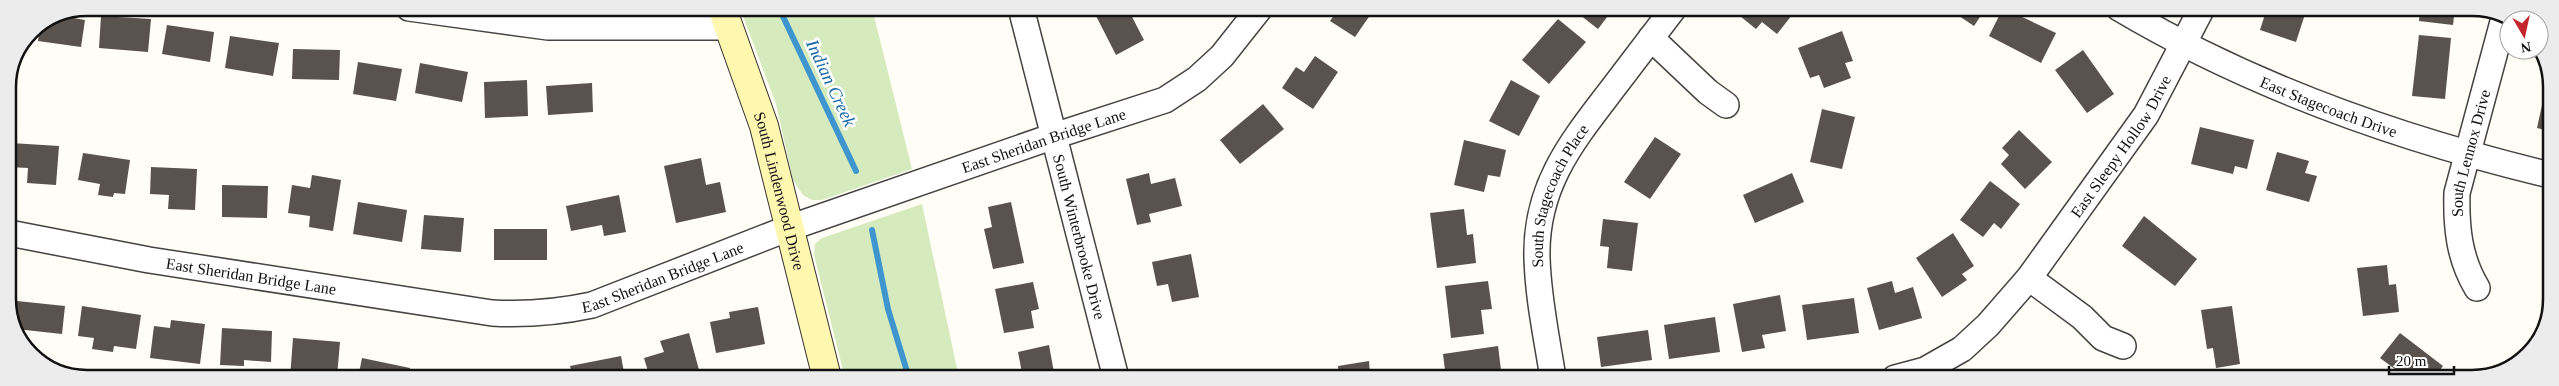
<svg xmlns="http://www.w3.org/2000/svg" width="2559" height="386" viewBox="0 0 2559 386" font-family="'Times New Roman',serif">
  <style>
    .green { fill: #d5ebbd }
    .lines { fill: none; stroke-linecap: round; stroke-linejoin: round }
    .stream { stroke: #3f96cf; stroke-width: 6 }
    .building { fill: #5a524d }
    .street-casing { stroke: #444; stroke-width: 28 }
    .secondary-casing { stroke: #333; stroke-width: 30 }
    .street { stroke: #fff; stroke-width: 25 }
    .secondary { stroke: #fff6b0; stroke-width: 28 }
    .labels { text-anchor: middle; stroke-width: 5; stroke-linejoin: round; paint-order: stroke }
    .street-label { font-size: 16px; fill: #111; stroke: #fff }
    .water-label { font-size: 18px; font-style: italic; fill: #1768a6; stroke: #fff }
    .rim { fill: none; stroke: #111; stroke-width: 2.5 }
  </style>
  <rect width="100%" height="100%" fill="#fffdf5"/>
  <g class="green">
    <path d="M740,8H872L912,169L822,200H812L803,195L793,180L776,104Z"/>
    <path d="M922,204L959,378H845L814,255L815,244L822,238Z"/>
  </g>
  <g class="lines">
    <g class="stream">
      <path d="M779,8L856,171"/>
      <path d="M872,230L888,309L909,378"/>
    </g>
  </g>
  <g class="building">
    <path d="M1092,8H1135L1136,10L1130,13L1144,40L1116,55Z"/>
    <path d="M1339,8H1375L1355,37L1330,21Z"/>
    <path d="M1571,8H1614L1598,29Z"/>
    <path d="M1739,8H1793L1796,10L1777,34L1762,22L1756,29L1735,12Z"/>
    <path d="M1947,8H1986L1974,26Z"/>
    <path d="M2003,8L2056,33L2041,63L1989,36Z"/>
    <path d="M2267,8H2307L2296,42L2260,30Z"/>
    <path d="M2420,8H2455L2453,25L2419,21Z"/>
    <path d="M68,15V17L85,20L81,47L38,41L40,27Z"/>
    <path d="M101,16L151,19L148,52L99,48Z"/>
    <path d="M1558,19L1586,42L1549,84L1522,60Z"/>
    <path d="M167,25L214,32L210,62L162,54Z"/>
    <path d="M1842,31L1853,61L1845,63L1851,78L1824,88L1819,75L1810,78L1798,48Z"/>
    <path d="M2419,35L2451,38L2445,99L2412,96Z"/>
    <path d="M230,36L279,43L273,76L225,68Z"/>
    <path d="M293,49L340,50L339,80L292,79Z"/>
    <path d="M2083,50L2114,94L2087,113L2055,70Z"/>
    <path d="M1315,56L1338,72L1313,109L1282,88L1296,67L1304,72Z"/>
    <path d="M358,62L402,69L396,101L353,94Z"/>
    <path d="M420,63L468,72L462,102L415,93Z"/>
    <path d="M2549,73H2550V131L2537,128Z"/>
    <path d="M527,80L528,116L485,118L484,82Z"/>
    <path d="M1511,80L1540,96L1519,136L1489,121Z"/>
    <path d="M592,83L593,112L548,115L546,86Z"/>
    <path d="M1263,104L1284,129L1240,164L1220,140Z"/>
    <path d="M1822,109L1855,117L1842,169L1810,162Z"/>
    <path d="M2200,127L2254,140L2247,169L2235,166L2233,174L2191,164Z"/>
    <path d="M2019,130L2052,162L2025,189L2001,164L2009,155L2002,148Z"/>
    <path d="M1655,137L1681,154L1650,199L1624,182Z"/>
    <path d="M1464,140L1506,150L1500,177L1488,175L1484,192L1454,185Z"/>
    <path d="M11,143L59,146L56,185L27,183L28,168L9,167Z"/>
    <path d="M2277,152L2309,161L2305,173L2317,176L2309,202L2266,190Z"/>
    <path d="M83,153L130,160L125,194L114,193L113,197L98,195L100,184L78,180Z"/>
    <path d="M701,158L706,185L720,182L726,212L676,223L664,166Z"/>
    <path d="M151,167L197,169L195,210L168,209L169,195L150,194Z"/>
    <path d="M1149,173L1151,184L1175,178L1182,206L1149,214L1151,222L1137,225L1126,179Z"/>
    <path d="M1792,173L1804,202L1755,223L1743,195Z"/>
    <path d="M312,175L341,180L333,231L309,227L310,216L288,213L292,185L310,188Z"/>
    <path d="M1990,181L2020,204L2001,229L1994,223L1983,237L1960,220Z"/>
    <path d="M222,185L268,186L267,218L222,217Z"/>
    <path d="M619,195L626,232L604,236L602,225L571,231L566,206Z"/>
    <path d="M358,202L407,210L402,242L353,234Z"/>
    <path d="M1011,202L1024,263L993,269L984,229L992,227L988,207Z"/>
    <path d="M1464,209L1467,235L1473,234L1476,263L1437,268L1430,213Z"/>
    <path d="M424,215L464,218L461,252L421,249Z"/>
    <path d="M2144,216L2197,259L2175,286L2122,246Z"/>
    <path d="M1603,219L1638,223L1632,271L1607,268L1609,247L1600,246Z"/>
    <rect x="494" y="229" width="53" height="31"/>
    <path d="M1953,233L1974,266L1962,274L1967,280L1942,297L1916,258Z"/>
    <path d="M1191,254L1199,297L1172,302L1168,284L1157,286L1152,262Z"/>
    <path d="M2387,265L2389,285L2396,284L2399,312L2363,316L2357,268Z"/>
    <path d="M1488,281L1492,309L1481,310L1484,334L1451,338L1445,286Z"/>
    <path d="M1892,281L1895,293L1913,287L1922,318L1879,330L1867,288Z"/>
    <path d="M1033,282L1039,309L1031,311L1034,328L1004,333L995,289Z"/>
    <path d="M1780,295L1786,331L1762,335L1765,348L1742,352L1733,304Z"/>
    <path d="M1854,298L1859,333L1807,340L1802,305Z"/>
    <path d="M17,301L65,306L62,334L16,329L15,326Z"/>
    <path d="M82,306L141,315L136,349L114,346L113,352L92,349L94,338L78,336Z"/>
    <path d="M2232,306L2240,364L2216,368L2213,348L2207,349L2201,310Z"/>
    <path d="M758,307L765,344L716,353L710,322L730,318L729,312Z"/>
    <path d="M1715,317L1720,352L1669,359L1664,325Z"/>
    <path d="M171,320L205,324L200,364L150,358L154,326L170,328Z"/>
    <path d="M222,328L272,331L271,362L244,360V366L220,365Z"/>
    <path d="M1648,330L1652,360L1601,367L1597,337Z"/>
    <path d="M689,333L699,370L671,378H650L644,358L664,352L660,341Z"/>
    <path d="M2400,333L2443,366L2434,378H2407L2380,358Z"/>
    <path d="M293,338L340,342L337,376L315,373V378H290Z"/>
    <path d="M1049,345L1055,378H1023L1018,352Z"/>
    <path d="M1498,346L1502,378H1446L1443,354Z"/>
    <path d="M621,356L625,378H573L570,366Z"/>
    <path d="M362,358L410,368L408,378H358Z"/>
    <path d="M1369,361L1370,374L1393,370L1394,378H1339L1338,366Z"/>
    <path d="M551,370V378H501L500,373Z"/>
    <path d="M476,373V378H429V374Z"/>
    <path d="M1309,374L1310,378H1291V377Z"/>
  </g>
  <g class="lines">
    <g class="street-casing">
      <g id="street">
        <path d="M409,8L548,27H729"/>
        <path id="s1" d="M1021,8L1116,378"/>
        <path id="s2" d="M2119,8C2252,87 2400,139 2550,175"/>
        <path d="M1651,38L1708,92L1726,105"/>
        <path id="s3" d="M9,233L149,260L492,313C527,315 559,312 592,305L789,228L1054,136L1165,100L1197,79L1222,56L1260,8"/>
        <path d="M2029,278L2082,317L2103,338L2123,346"/>
        <path id="s4" d="M2477,288C2459,258 2456,227 2457,193L2504,18"/>
        <path id="s5" d="M1553,378C1547,339 1538,298 1537,258C1535,188 1570,144 1610,92C1631,64 1653,36 1674,8"/>
        <path id="s6" d="M1895,378L1925,370L1962,349L1988,325L2029,278L2146,115L2202,8"/>
      </g>
    </g>
    <g class="secondary-casing">
      <g id="secondary">
        <path id="s7" d="M722,8L764,126L827,378"/>
      </g>
    </g>
    <use href="#street" class="street"/>
    <use href="#secondary" class="secondary"/>
  </g>
  <g class="labels">
    <g class="street-label">
      <text dy="6" stroke="none"><textPath href="#s2" startOffset="232">East Stagecoach Drive</textPath></text>
      <text dy="6" stroke="none"><textPath href="#s3" startOffset="1071">East Sheridan Bridge Lane</textPath></text>
      <text dy="6" stroke="none"><textPath href="#s6" startOffset="332">East Sleepy Hollow Drive</textPath></text>
      <text dy="6" stroke="none"><textPath href="#s4" startOffset="140">South Lennox Drive</textPath></text>
      <text dy="6" stroke="none"><textPath href="#s7" startOffset="192">South Lindenwood Drive</textPath></text>
      <text dy="6" stroke="none"><textPath href="#s5" startOffset="188">South Stagecoach Place</textPath></text>
      <text dy="6" stroke="none"><textPath href="#s1" startOffset="236">South Winterbrooke Drive</textPath></text>
      <text dy="6" stroke="none"><textPath href="#s3" startOffset="246">East Sheridan Bridge Lane</textPath></text>
      <text dy="6" stroke="none"><textPath href="#s3" startOffset="666">East Sheridan Bridge Lane</textPath></text>
    </g>
    <g class="water-label">
      <text transform="translate(831 83) rotate(65)" y="6">Indian Creek</text>
    </g>
  </g>
  <path d="M0 0H2559V386H0ZM87 16H2472A71 71 0 0 1 2543 87V299A71 71 0 0 1 2472 370H87A71 71 0 0 1 16 299V87A71 71 0 0 1 87 16Z" fill="#ececec" fill-rule="evenodd"/>
  <path class="rim" d="M87 16H2472A71 71 0 0 1 2543 87V299A71 71 0 0 1 2472 370H87A71 71 0 0 1 16 299V87A71 71 0 0 1 87 16Z"/>
  <g transform="translate(2524 35) rotate(171)"><circle r="24" fill="#ffffff" stroke="#a0a0a0"/>
  <path d="M0-4L9 19L0 12L-9 19Z" fill="#c4262e"/>
  <text y="-8" font-size="14" font-weight="bold" text-anchor="middle" fill="#111111">N</text>
  </g>
  <path d="M2389 366v8h65v-8" fill="none" stroke="#111111" stroke-width="2.5"/>
  <text x="2396" y="366" font-size="15" fill="#111111" stroke="#ffffff" stroke-width="4" paint-order="stroke">20 m</text>
</svg>
